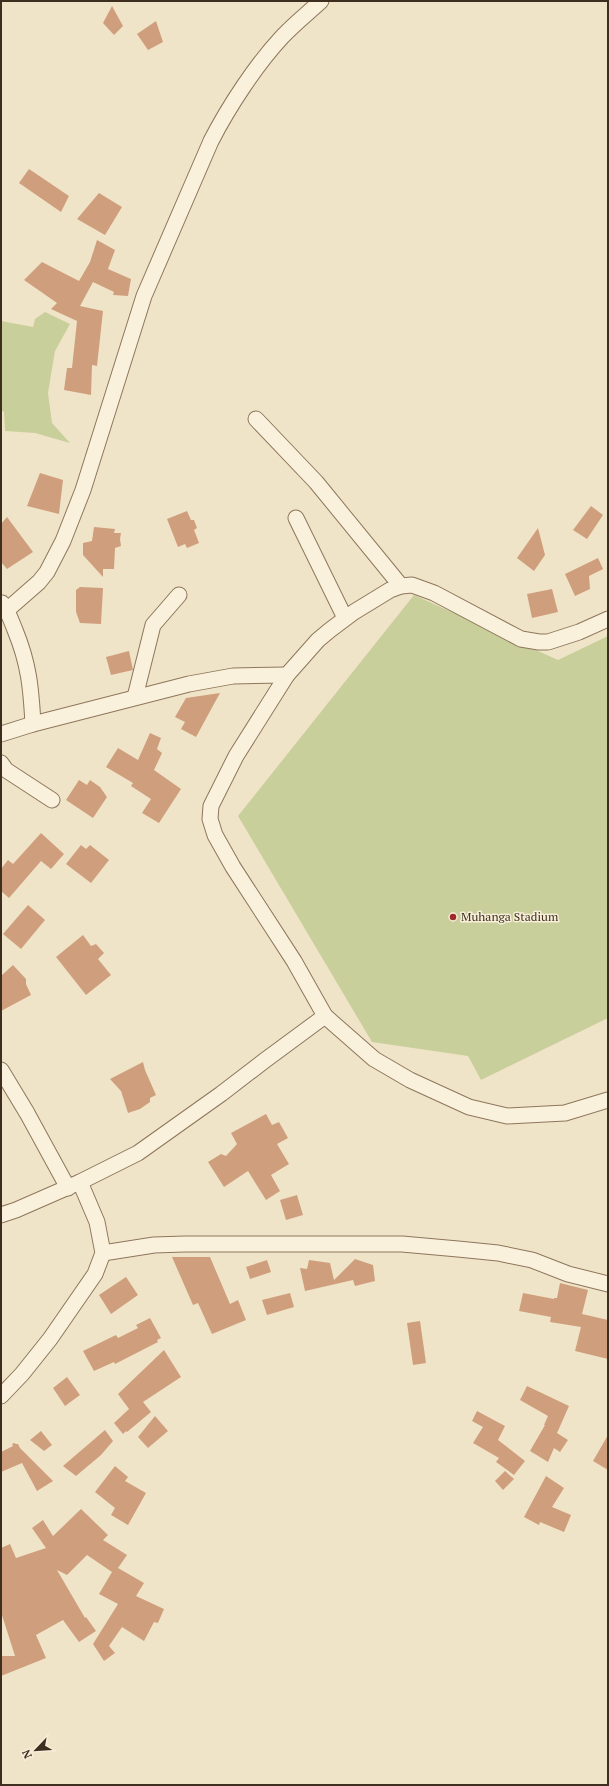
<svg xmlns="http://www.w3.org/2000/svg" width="609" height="1786" viewBox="0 0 609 1786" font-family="'PT Serif',serif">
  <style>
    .green { fill: #c9cf9b }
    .building { fill: #cf9f7d }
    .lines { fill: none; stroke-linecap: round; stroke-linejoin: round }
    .street-casing { stroke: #8d765c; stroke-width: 17 }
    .street { stroke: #faf1dc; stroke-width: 15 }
    .poi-dot { fill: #9e2a2b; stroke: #f7eed8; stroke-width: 1.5 }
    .labels { text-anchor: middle; stroke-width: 3; stroke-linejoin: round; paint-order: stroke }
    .poi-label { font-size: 12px; fill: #3d2e20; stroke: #f7eed8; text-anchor: start }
  </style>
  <rect width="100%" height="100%" fill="#f0e4c8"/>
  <g class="green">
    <path d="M45,312L70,324L55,351L48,393L52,423L70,443L35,433L5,431L4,412L1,410V321L33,327L35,319Z"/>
    <path d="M414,595L558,660L608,636V1018L481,1080L468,1056L372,1042L238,816Z"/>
  </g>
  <g class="building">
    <path d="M112,6L123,26L114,35L103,23Z"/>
    <path d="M156,21L163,42L148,50L137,34Z"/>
    <path d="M29,169L69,196L61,212L19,183Z"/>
    <path d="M99,193L122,207L105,235L77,219Z"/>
    <path d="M97,240L115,250L108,269L131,279L128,296L113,295L114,292L93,282L80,306L103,311L97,366L92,365L91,395L64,390L67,368H72L77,321L51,309L57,303L24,280L42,262L79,281L90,262Z"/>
    <path d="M40,473L63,480L59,514L27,506Z"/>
    <path d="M591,506L603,515L587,539L573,530Z"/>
    <path d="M187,511L191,520H194L197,528L194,530L199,543L187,548L185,544L178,547L167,519Z"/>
    <path d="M7,517L33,552L7,569L1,562V524Z"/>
    <path d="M94,527L115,529L114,533H121L120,539L121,546L115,548L114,569H103V577L83,555V543L92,541Z"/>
    <path d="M538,528L545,555L534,571L517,558Z"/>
    <path d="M598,558L603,569L589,576L590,589L575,596L565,574Z"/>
    <path d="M80,587L103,588L101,624L80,623L76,612V590Z"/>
    <path d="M552,589L558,612L532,618L527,594Z"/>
    <path d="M129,651L133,670L111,675L106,657Z"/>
    <path d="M220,693L196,737L181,729L185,722L175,717L186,698Z"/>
    <path d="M150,733L161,738L157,749L162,753L154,770L181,789L159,823L142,813L151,799L131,786L133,783L106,767L118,748L138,760Z"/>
    <path d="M79,780L87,785L90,780L100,787L107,797L93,818L66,800Z"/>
    <path d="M41,833L64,854L51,869L41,861L9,898L1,891V869L8,860L13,864Z"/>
    <path d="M81,845L86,849L90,845L109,860L91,883L66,864Z"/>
    <path d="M28,905L45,920L21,949L3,934Z"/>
    <path d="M83,935L91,946L96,944L104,953L98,959L111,975L86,995L56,957Z"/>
    <path d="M13,965L26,979V984L31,995L1,1011V976Z"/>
    <path d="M143,1062L145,1070L156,1095L150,1098V1102L140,1109L128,1113L121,1091L110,1079Z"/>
    <path d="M266,1114L272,1125L279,1122L288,1138L277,1144L289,1164L271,1175L280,1191L266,1200L248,1171L224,1187L208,1162L221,1154L226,1156L237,1144L231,1133Z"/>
    <path d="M297,1195L303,1215L286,1220L280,1200Z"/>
    <path d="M172,1257H210L230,1304L238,1300L246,1320L212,1334L198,1303L193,1305Z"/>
    <path d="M355,1259L373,1265L375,1281L355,1286L353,1280L305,1291L300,1268L307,1269L309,1260L330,1263L334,1280Z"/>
    <path d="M267,1260L271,1272L250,1279L246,1267Z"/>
    <path d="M126,1277L138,1295L111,1314L99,1295Z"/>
    <path d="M560,1283L588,1290L582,1314L608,1320V1359L575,1351L581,1327L550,1322L551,1317L519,1311L523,1293L554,1299V1298H557Z"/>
    <path d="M290,1293L294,1307L267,1315L262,1300Z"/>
    <path d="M150,1318L161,1338L157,1340L158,1342L115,1364L114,1362L94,1371L83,1351L116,1335L118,1338L138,1328L136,1325Z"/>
    <path d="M420,1321L426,1363L413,1365L407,1323Z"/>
    <path d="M164,1350L181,1377L143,1402L151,1412L127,1432L126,1431L123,1434L114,1423L129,1409L118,1394Z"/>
    <path d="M67,1377L80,1395L65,1406L53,1388Z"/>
    <path d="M527,1386L569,1406L557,1433L568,1440L560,1452L554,1448L548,1462L530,1451L545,1425H544L548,1416L520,1400Z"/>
    <path d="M477,1411L505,1426L498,1440L525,1461L514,1475L496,1462L499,1458L473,1443L483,1427L472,1421Z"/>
    <path d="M155,1416L168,1431L148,1448L138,1437Z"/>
    <path d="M105,1430L113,1441L101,1455L76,1476L63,1466Z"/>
    <path d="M41,1431L52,1445L44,1451L30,1440Z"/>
    <path d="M608,1435V1470L593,1461Z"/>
    <path d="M14,1443L16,1444H18L20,1448L53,1481L37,1491L22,1463L1,1472V1452L13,1446L12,1444Z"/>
    <path d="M115,1466L128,1477L125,1481L146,1493L128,1525L111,1515L115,1508L95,1492Z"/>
    <path d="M505,1471L514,1479L503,1490L495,1481Z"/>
    <path d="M546,1476L564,1488L552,1507L571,1515L564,1532L540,1522L539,1525L524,1517Z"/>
    <path d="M81,1509L108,1535L103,1540L127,1555L118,1568L144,1583L136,1596L164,1609L158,1623L154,1622L144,1641L122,1627L109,1646L115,1653L104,1661L93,1644L118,1604L99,1594L112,1572L87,1555L67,1575L57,1570L85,1618L86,1617L96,1631L79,1642L63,1620L36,1635L46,1658L1,1676V1656H15L1,1612V1548L10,1544L16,1558L46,1548L32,1528L43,1520L53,1536Z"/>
  </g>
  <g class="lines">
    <g class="street-casing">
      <g id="street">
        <path d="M256,419L316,482L401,586"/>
        <path d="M296,518L345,618"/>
        <path d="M2,603C8,611 11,620 15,630C29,664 31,688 33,724"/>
        <path d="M7,610L39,582L47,572L63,541L83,490L144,296L211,141C229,106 256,65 282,37C294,24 308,13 321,1"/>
        <path d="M135,697L153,625L179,595"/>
        <path d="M1,734L33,724L189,684L233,676L287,675"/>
        <path d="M1,763L6,770L52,800"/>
        <path d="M325,1016L374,1059L410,1080L469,1107L507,1116L565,1113L608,1100"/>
        <path d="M1,1070L27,1113L68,1188"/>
        <path d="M1,1215L16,1210L80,1182L138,1153L221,1094L264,1061L325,1016L294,961L233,867L215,835L210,819L211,806L236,756L287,675L318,640L330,630L354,612L390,590L401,586L412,585L434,593L521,639L539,642H548L579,632L608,619"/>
        <path d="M103,1253L154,1245L185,1244H402L458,1249L498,1253L532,1260L568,1274L608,1284"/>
        <path d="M1,1396L22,1374L50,1339L95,1274L103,1253L97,1222L80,1182"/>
      </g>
    </g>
    <use href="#street" class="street"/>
  </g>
  <circle class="poi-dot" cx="453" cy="917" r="4"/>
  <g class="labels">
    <g class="poi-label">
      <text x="461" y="921">Muhanga Stadium</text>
    </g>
  </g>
  <rect width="609" height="1786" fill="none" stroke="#3d2e20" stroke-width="4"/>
  <g transform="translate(36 1750) rotate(245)" stroke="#f7eed8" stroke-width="3" paint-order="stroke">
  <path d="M0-3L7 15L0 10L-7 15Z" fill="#3d2e20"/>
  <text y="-6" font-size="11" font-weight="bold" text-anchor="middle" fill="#3d2e20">N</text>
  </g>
</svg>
